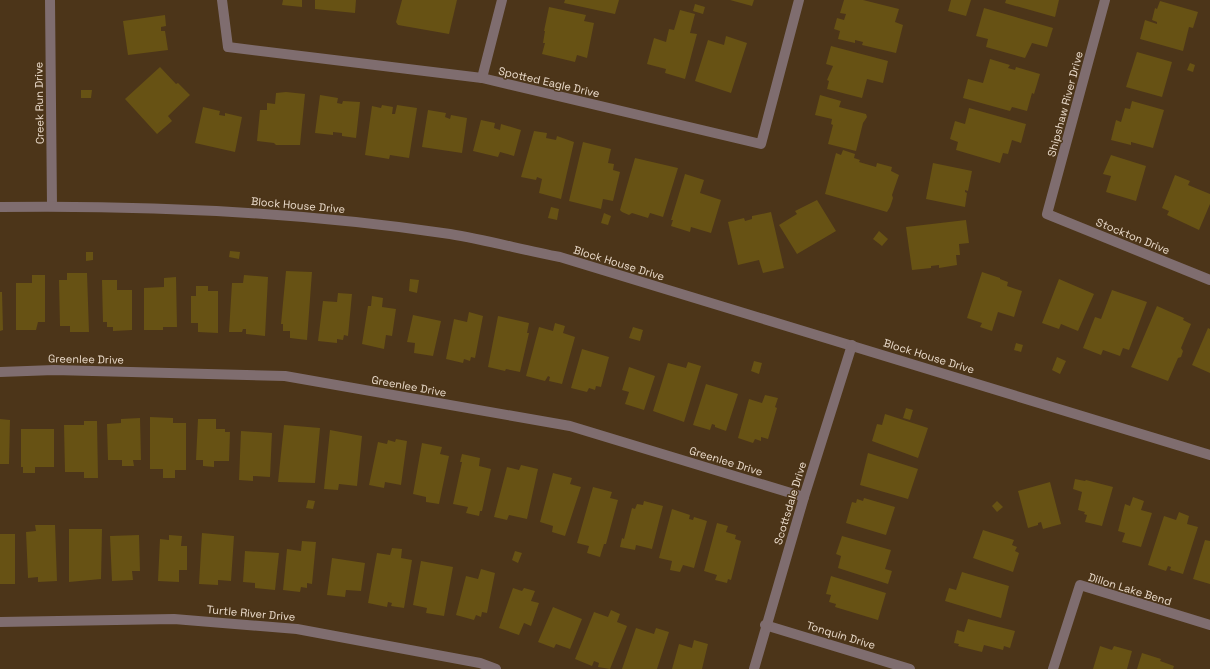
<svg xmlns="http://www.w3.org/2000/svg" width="1210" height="669" viewBox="0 0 1210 669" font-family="'Space Grotesk',sans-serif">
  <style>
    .building { fill: #675214 }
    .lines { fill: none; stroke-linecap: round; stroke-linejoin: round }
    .minor { stroke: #7f6d6f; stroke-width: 10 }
    .labels { text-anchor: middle; stroke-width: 3; stroke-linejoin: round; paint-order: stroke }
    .street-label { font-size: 11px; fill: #ebdccc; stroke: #4c3519 }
  </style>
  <rect width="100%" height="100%" fill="#4c3519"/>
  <g class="building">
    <path d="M283,0H302V7L282,5Z"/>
    <path d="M315,0H356L355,13L315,9Z"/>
    <path d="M402,0H457L449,34L398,25L396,22Z"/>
    <path d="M565,0H619L615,14L564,3Z"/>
    <path d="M730,0H754L752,6Z"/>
    <path d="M844,0H863L899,9L895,22L903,25L896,53L862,45L863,42L855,40V43L838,39L840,31L834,29L837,18L844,20L846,14L840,13Z"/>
    <path d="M951,0H971L966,16L948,11Z"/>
    <path d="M1006,0H1059L1055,17L1005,3Z"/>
    <path d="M1160,1L1198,12L1193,28L1189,27L1183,51L1140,39L1145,20L1157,24V22L1152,20L1155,8L1157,9Z"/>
    <path d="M695,4L705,7L703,14L693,11Z"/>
    <path d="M549,7L586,15L584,21L594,23L587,58L577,55L575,62L542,54L545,43H543L545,31H544Z"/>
    <path d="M984,8L1053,28L1047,47L1032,43L1025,58L986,47L988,39L976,36Z"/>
    <path d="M680,10L695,14L690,33L697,34L685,79L665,73L666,69L647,64L654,38L666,42L669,29L674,30Z"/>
    <path d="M165,15L166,26L161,27V31H165L168,50L128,55L123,21Z"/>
    <path d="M726,36L747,43L731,93L695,81L708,40L724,45Z"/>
    <path d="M831,46L888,61L883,83L867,79L862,98L827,89L829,81L827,80L833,66L826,64Z"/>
    <path d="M1137,52L1172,62L1162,97L1126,87Z"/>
    <path d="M990,59L1010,65L1008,68L1015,70L1016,67L1040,74L1034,94L1032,93L1027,111L1012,107L1010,111L963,98L968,79L983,83Z"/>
    <path d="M1190,63L1195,65L1193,72L1187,70Z"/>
    <path d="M160,67L176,84L178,83L190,95L168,116L172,121L157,134L125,99Z"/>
    <path d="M81,90H92L91,98H81Z"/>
    <path d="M286,92L305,94L300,145H276L274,143L257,141L260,110H267V103L275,104L276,93Z"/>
    <path d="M320,95L338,98L337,103L342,104L343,101L360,102L356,138L342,136V133L333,132V135L315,133Z"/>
    <path d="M820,95L841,101L839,107L866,114L867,117L863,123L856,151L828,144L833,125L831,124L832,119L815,115Z"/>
    <path d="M1132,101L1164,110L1153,148L1131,142V145L1111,140L1116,120L1121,122L1125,108L1130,109Z"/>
    <path d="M382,105L393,107L392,114H395L397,105L417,108L409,158L390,155L389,159L365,155L372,106L381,108Z"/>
    <path d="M203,107L220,111L219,115L225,116V113L242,117L235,152L195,143Z"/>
    <path d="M969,108L1026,124L1021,143L1012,140L1008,154L1003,153L1000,163L956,150L958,142L950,139L955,121L965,124Z"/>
    <path d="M428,110L446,113L445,117L450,119L451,115L467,118L462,153L422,147Z"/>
    <path d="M481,120L495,123L494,128L500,130L501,124L521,130L514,156L500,152L498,157L473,151Z"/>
    <path d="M534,131L547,133L546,138L556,140L557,136L574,142L561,199L539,193L542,179L537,177L536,180L521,177Z"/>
    <path d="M583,142L611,149L608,163L614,164L613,170L620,172L613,201L603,199L601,209L569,201Z"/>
    <path d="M843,150L855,154L854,158L860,160L859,162L876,167L877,163L892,167L891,171L899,175L892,195L893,198L890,207L887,212L825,194L836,153L841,155Z"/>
    <path d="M1111,155L1146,166L1136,201L1106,192L1111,176L1103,174Z"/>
    <path d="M635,158L678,168L663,217L650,213L648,218L632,213L629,215L622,212L620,210Z"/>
    <path d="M933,163L972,171L968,191L965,190V192L967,193L965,207L926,199Z"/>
    <path d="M685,174L704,180L700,193L721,200L711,233L691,227L690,232L671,226L673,220H671Z"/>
    <path d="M1175,175L1190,181L1188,185L1210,194V204L1199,230L1167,215L1169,211L1162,208Z"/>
    <path d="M817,200L836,231L797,254L779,225L797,214L795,211Z"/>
    <path d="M551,207L559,209L557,220L548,218Z"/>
    <path d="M771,212L784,268L763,273L759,260L738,265L728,222L744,218L745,221L752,219V216Z"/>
    <path d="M604,213L611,216L608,225L601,223Z"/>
    <path d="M966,220L969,243L959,244L960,255H956L957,265L939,268V265L931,266V268L912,270L906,227Z"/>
    <path d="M879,231L888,239L882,246L873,239Z"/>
    <path d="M230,251L240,252L239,259L229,257Z"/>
    <path d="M86,252H93V260L86,261Z"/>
    <path d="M286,271L312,272L307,340L290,338V331H283V324H281Z"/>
    <path d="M982,272L1000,278V279L1008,282L1007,286L1022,291L1014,317L998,312L992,331L980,327L982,323L967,318Z"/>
    <path d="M67,273H87L89,332H70V326H60L59,280H67Z"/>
    <path d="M32,275H45V322H38L36,330H16V283H32Z"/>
    <path d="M244,275L268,277L265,336L246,334V329H243L242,332H229L232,283H243Z"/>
    <path d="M176,277L177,327H163V330H144V288L164,287V278Z"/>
    <path d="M410,279L419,280L417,293L409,291Z"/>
    <path d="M1059,279L1094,294L1078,331L1061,324L1059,329L1042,323Z"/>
    <path d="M102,280H117V290H132V330L113,331V327H107V322H103Z"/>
    <path d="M196,286H208V291H218V333L198,332V323H191V296H196Z"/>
    <path d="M1112,290L1147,302L1129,350L1123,348L1120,356L1103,350L1101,355L1083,348L1095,317L1101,319Z"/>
    <path d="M0,292H2L3,330L0,331Z"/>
    <path d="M338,293L352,294L348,336L344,335L343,340L337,339V343L318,341L323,301L337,302Z"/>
    <path d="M372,296L383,298L382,307L396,309L392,336L386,335L384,349L362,344L368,306H371Z"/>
    <path d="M1157,306L1184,318L1183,320L1191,324L1181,348L1183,351L1181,357L1178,358L1168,381L1131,367Z"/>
    <path d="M469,312L483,316L475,358L471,357L470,361L464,359L463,363L446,359L454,319L467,322Z"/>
    <path d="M413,315L441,321L433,356L414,353L415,343L407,342Z"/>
    <path d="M498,316L529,323L527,333H529L520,372L506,369L505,371L488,367Z"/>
    <path d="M555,323L565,326L563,333L575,337L562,384L549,381L550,377L548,376L545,381L526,376L539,327L553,331Z"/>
    <path d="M633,327L643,330L640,341L629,338Z"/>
    <path d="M1208,328L1210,329V373L1192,365Z"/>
    <path d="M1016,343L1023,345L1021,352L1014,350Z"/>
    <path d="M582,349L609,357L601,387L596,386L595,390L589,388L587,392L571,388Z"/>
    <path d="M1057,357L1066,361L1060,374L1052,370Z"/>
    <path d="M754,361L762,363L759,374L751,371Z"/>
    <path d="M688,362L701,366L684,422L653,411L668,363L686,368Z"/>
    <path d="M629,367L655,376L644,410L625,404L629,392L622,390Z"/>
    <path d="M706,384L738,394L726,431L715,427V425L712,424L710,430L693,425Z"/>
    <path d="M765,395L778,398L775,407L777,408L768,439L761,437V441L755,439L753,443L738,438L749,399L762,403Z"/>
    <path d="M906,408L913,410L910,420L903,418Z"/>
    <path d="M885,414L928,428L918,458L872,441L877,424L882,425Z"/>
    <path d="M150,417L173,418V423H186V470H175V478H163V469H150Z"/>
    <path d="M140,418L141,460H133L134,466H122V460H108L107,424L121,423V419Z"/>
    <path d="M0,419L10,420L9,464H0Z"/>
    <path d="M198,419H216V429H225V432H230L229,461H214V467L203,466V460H196Z"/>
    <path d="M84,421H97L98,478H84V472H65L64,425H84Z"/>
    <path d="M284,425L320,428L315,483L278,482Z"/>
    <path d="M21,429H54V467H35V473H23V467H21Z"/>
    <path d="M330,430L362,436L357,486L339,484L338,490L324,489Z"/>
    <path d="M241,431L272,433L270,477L253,476V481L239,480Z"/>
    <path d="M396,439L407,441L401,485L385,482L384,488L369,485L378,442L387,444L388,440L395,442Z"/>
    <path d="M422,443L442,447L440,454L449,456L439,504L426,502V497L413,494Z"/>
    <path d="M868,453L918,469L908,499L860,485Z"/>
    <path d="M462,454L480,458L479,466L491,469L482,511H480L479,516L466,513L468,507L453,504L462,462H460Z"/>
    <path d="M521,465L538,469L527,519L509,515L507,520L494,517L507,467L519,470Z"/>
    <path d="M553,473L572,478L570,484L581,487L565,536L552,532L553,526L540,522Z"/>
    <path d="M1075,479L1085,481L1086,480L1113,487L1102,526L1085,522L1087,515L1084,514L1085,512L1078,510L1082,492L1073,489Z"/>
    <path d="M1050,482L1061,524L1043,529L1041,522L1038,523V525L1028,528L1018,491Z"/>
    <path d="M593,487L612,492L610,498L618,500L606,544H604L600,557L587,553L589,546L577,543Z"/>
    <path d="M1133,497L1144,501L1141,510L1152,513L1141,547L1122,542L1125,533L1118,531L1125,504L1130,506Z"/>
    <path d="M864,498L895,507L886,535L846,523L852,502L856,503L857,499L863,501Z"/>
    <path d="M308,500L315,501L313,509L306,508Z"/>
    <path d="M644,501L663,506L652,549L636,545L635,550L620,547L622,538L624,539L632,508L635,509L637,504L643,505Z"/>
    <path d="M997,501L1003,507L997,512L992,506Z"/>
    <path d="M672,509L690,515L689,519L693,520L694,517L707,521L694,568L683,565L680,572L670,570L672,561L659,558Z"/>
    <path d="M1179,512L1189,516L1187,524L1198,527L1183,574L1170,570L1171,567L1168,566L1166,571L1148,565L1164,516L1176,520Z"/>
    <path d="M717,523L728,526L726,532L736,535L735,539L741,541L731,580L728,579L727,583L715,580L717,575L704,571Z"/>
    <path d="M35,525H55L57,581L38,582V577L28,578L26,532L36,531Z"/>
    <path d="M69,529H102L101,579L69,582Z"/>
    <path d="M983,530L1014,540L1012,545L1017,547L1015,551L1019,553L1013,572L973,558Z"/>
    <path d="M202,533L234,536L231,581L218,580V585L199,584Z"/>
    <rect x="0" y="534" width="15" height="50"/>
    <path d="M139,535L140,571H132L133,580L112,581L110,536Z"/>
    <path d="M169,535L182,536L181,546H187V570H179V582L158,581L160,539L169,540Z"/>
    <path d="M842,536L891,550L885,569L892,571L888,584L838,568L841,556L836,554Z"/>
    <path d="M1205,540L1210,541V584L1193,579Z"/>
    <path d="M302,541L316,542L312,584L307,583V588L301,587L300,592L283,590L287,549L301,551Z"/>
    <path d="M392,548L402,549L401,558L412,560L404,608L391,606L392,603L388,602L387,607L368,603L377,553L390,555Z"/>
    <path d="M245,551L279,553L275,590L255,588V583L243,582Z"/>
    <path d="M515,551L522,553L518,563L512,560Z"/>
    <path d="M332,558L365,563L361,591L346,590L345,597L327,595Z"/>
    <path d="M421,561L453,567L444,616L426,613L427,608L413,605Z"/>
    <path d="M481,569L495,573L487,613L482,612L481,617L476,615L474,620L456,615L466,576L478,579Z"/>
    <path d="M962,572L1009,586L1001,618L945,601L949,588L956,590Z"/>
    <path d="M831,576L886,593L878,620L835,607L836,604L829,602L831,595L826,594Z"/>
    <path d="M513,588L522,591L524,588L535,591L531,601L539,603L531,626L524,623L519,635L499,628Z"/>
    <path d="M553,607L582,619L570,649L556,644L554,648L538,642Z"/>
    <path d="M611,610L620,614L617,622L627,626L610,669L598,667L599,663L594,661L592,666L575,659L594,612L608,617Z"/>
    <path d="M968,619L1015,631L1010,648L1004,646L1003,650L984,645L982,652L958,646L959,644L954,643L957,630L964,632Z"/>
    <path d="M636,628L654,634L656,628L669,632L657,669H622Z"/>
    <path d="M694,640L708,644L702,669H672L679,644L692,648Z"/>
    <path d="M1100,646L1112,650L1114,646L1132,651L1127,669H1093Z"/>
    <path d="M1142,653L1161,659L1160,661L1174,666L1173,669H1137Z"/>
  </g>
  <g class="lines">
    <g class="minor">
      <path d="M50,0L52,206"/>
      <path d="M222,0L228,47L482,78L761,144L799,0"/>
      <path d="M1105,0L1047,214L1210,280"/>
      <path d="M482,78L502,0"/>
      <path d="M0,207C151,205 301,212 450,234C487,240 523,250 560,257L1210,455"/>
      <path d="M0,372L54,370L285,376L570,426L804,497"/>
      <path d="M0,622L174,619L297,629L480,663L496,669"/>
      <path d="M765,625L910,669"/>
      <path d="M754,669L804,497L852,345"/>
      <path d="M1053,669L1080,585L1210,625"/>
    </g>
  </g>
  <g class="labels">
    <g class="street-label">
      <text transform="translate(549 82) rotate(13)" y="4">Spotted Eagle Drive</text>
      <text transform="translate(39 103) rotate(-91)" y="4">Creek Run Drive</text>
      <text transform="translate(1065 104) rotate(-75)" y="4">Shipshaw River Drive</text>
      <text transform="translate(298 205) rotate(5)" y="4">Block House Drive</text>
      <text transform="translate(1133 236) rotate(22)" y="4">Stockton Drive</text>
      <text transform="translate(619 263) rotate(17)" y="4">Block House Drive</text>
      <text transform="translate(929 356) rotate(17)" y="4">Block House Drive</text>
      <text transform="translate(86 359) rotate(1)" y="4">Greenlee Drive</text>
      <text transform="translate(409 386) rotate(10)" y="4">Greenlee Drive</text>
      <text transform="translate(726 461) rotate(17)" y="4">Greenlee Drive</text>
      <text transform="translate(790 503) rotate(-73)" y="4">Scottsdale Drive</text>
      <text transform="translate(1130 589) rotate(17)" y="4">Dillon Lake Bend</text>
      <text transform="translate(251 613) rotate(5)" y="4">Turtle River Drive</text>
      <text transform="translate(841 635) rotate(17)" y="4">Tonquin Drive</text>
    </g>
  </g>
</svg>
